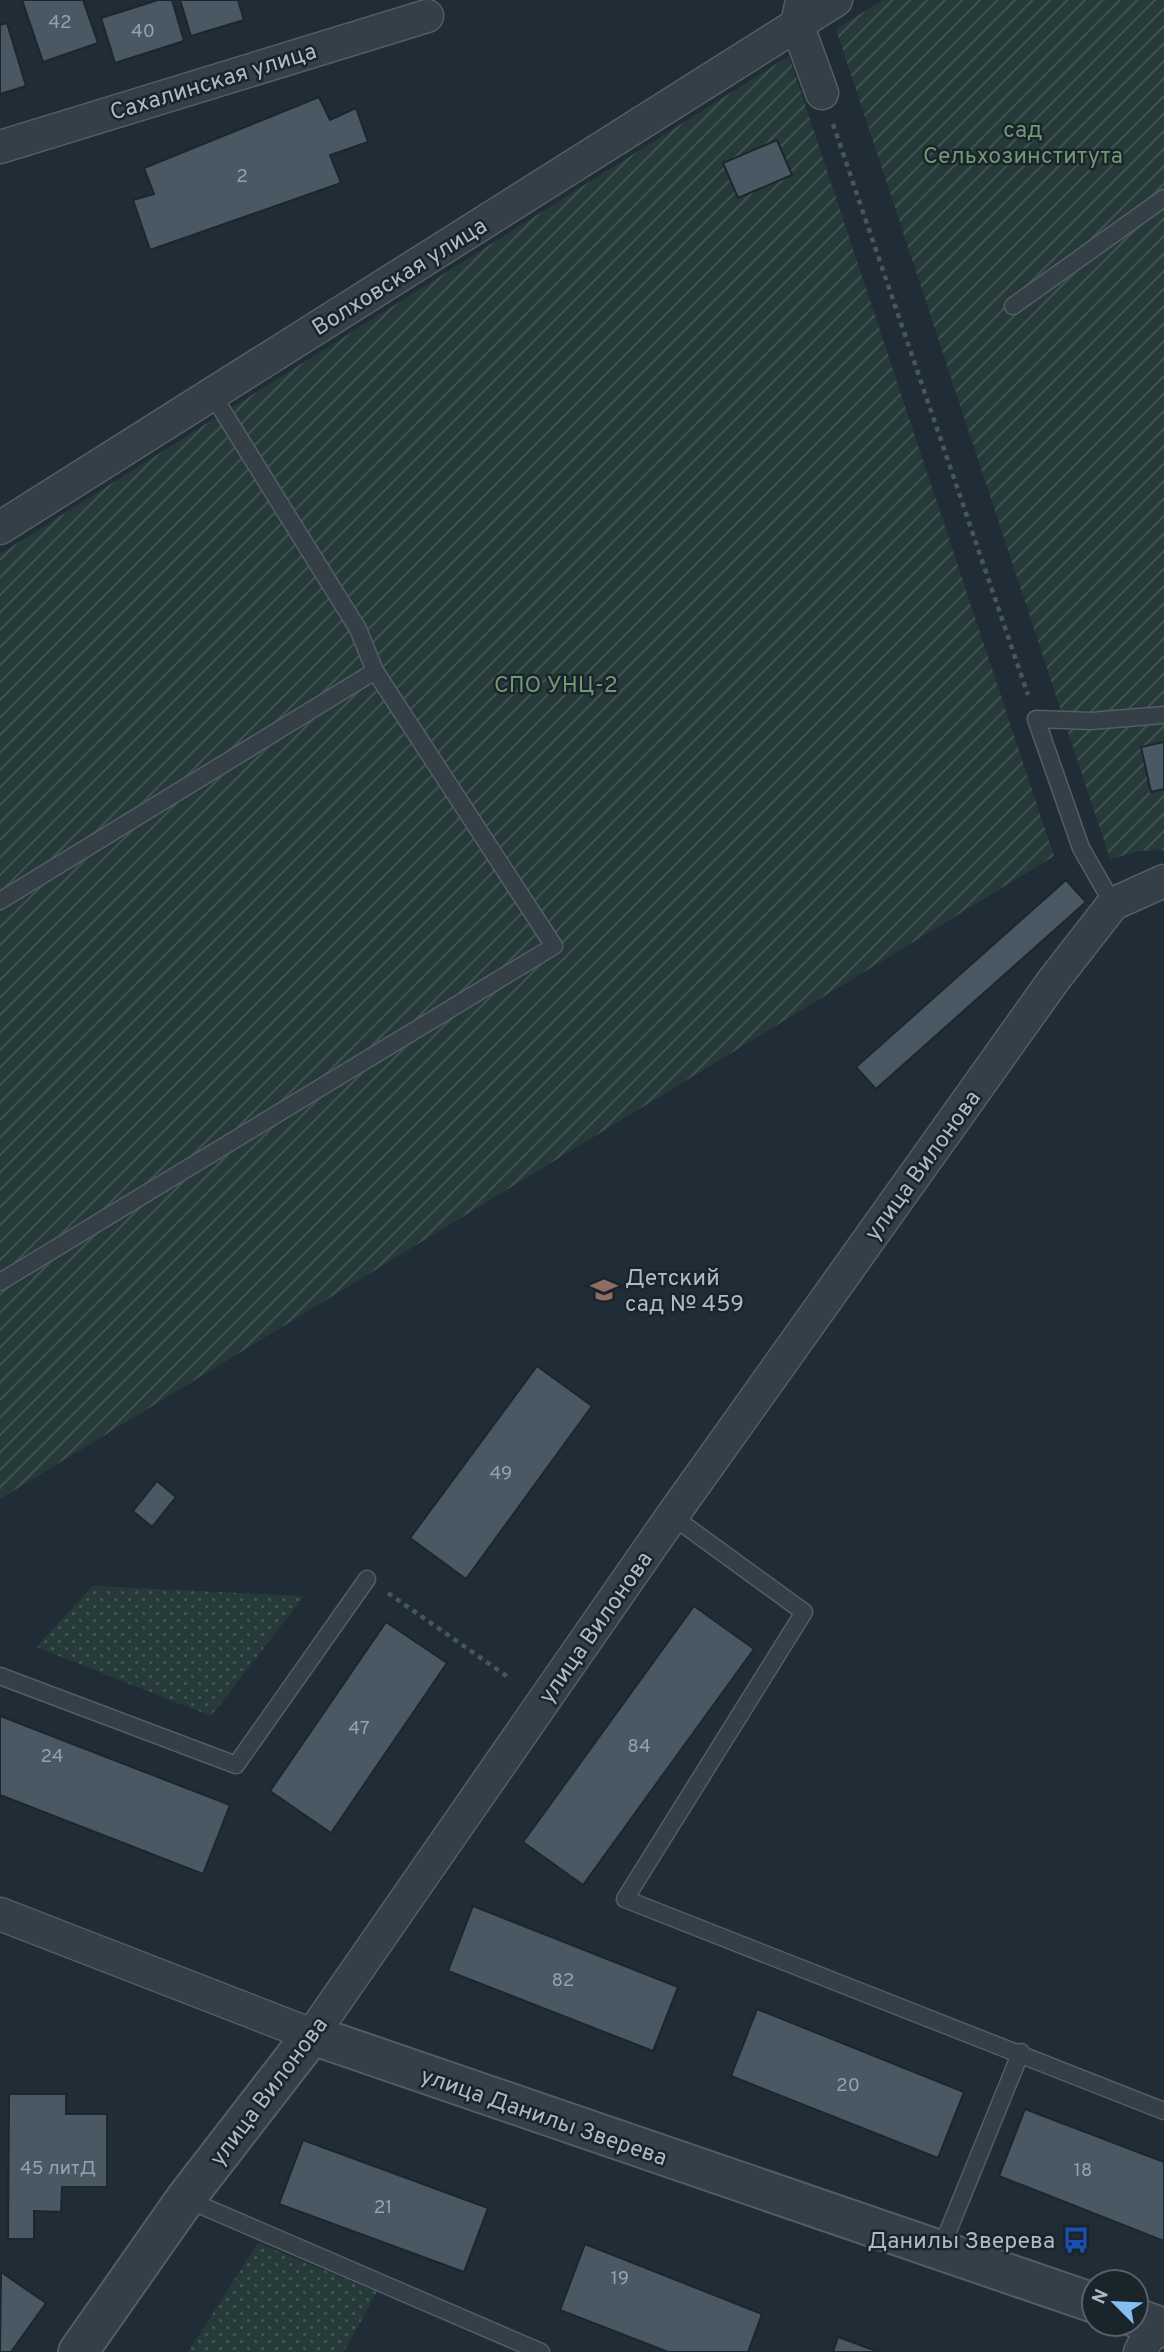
<svg xmlns="http://www.w3.org/2000/svg" width="1164" height="2352" viewBox="0 0 1164 2352" font-family="Overpass,sans-serif">
  <style>
    .park { fill: url(#park-dots) }
    .garden { fill: url(#garden-furrows) }
    .building { fill: #495862; stroke: #1c262d; stroke-width: 2 }
    .lines { fill: none; stroke-linecap: round; stroke-linejoin: round }
    .service-casing { stroke: #525d64; stroke-width: 19 }
    .minor-casing { stroke: #525d64; stroke-width: 35 }
    .tertiary-casing { stroke: #525d64; stroke-width: 42 }
    .path { stroke: #445857; stroke-width: 4.5; stroke-dasharray: 5 5; stroke-linecap: butt }
    .service { stroke: #343f47; stroke-width: 16 }
    .minor { stroke: #343f47; stroke-width: 32 }
    .tertiary { stroke: #343f47; stroke-width: 38 }
    .labels { text-anchor: middle; stroke-width: 5; stroke-linejoin: round; paint-order: stroke }
    .number-label { font-size: 19px; fill: #96a2ab }
    .street-label { font-size: 23px; fill: #afbac3; stroke: #1a242b }
    .park-label { font-size: 23px; fill: #709872; stroke: #1a242b }
    .poi-label { font-size: 23px; fill: #afbac3; stroke: #1a242b; text-anchor: start }
  </style>
  <defs>
    <pattern id="park-dots" width="8" height="8" patternUnits="userSpaceOnUse" patternTransform="scale(1.75)"><rect width="8" height="8" fill="#263b39"/><path d="M2 2h.1M6 6h.1" fill="none" stroke="#435554" stroke-width="1.8" stroke-linecap="round"/></pattern>
    <pattern id="garden-furrows" width="10" height="10" patternUnits="userSpaceOnUse" patternTransform="scale(1.75)"><rect width="10" height="10" fill="#263b39"/><path d="M-1 1l2-2M0 10L10 0M9 11l2-2" fill="none" stroke="#435554"/></pattern>
  </defs>
  <rect width="100%" height="100%" fill="#212d36"/>
  <g class="park">
    <path d="M93,1586L304,1596L211,1716L36,1647Z"/>
    <path d="M258,2243L377,2292L344,2352H188Z"/>
  </g>
  <g class="garden">
    <path d="M883,0H1164V850L1140,851L1110,859L836,29Z"/>
    <path d="M789,56L1054,856L0,1499V554Z"/>
  </g>
  <g class="building">
    <path d="M22,0H83L98,43L43,62Z"/>
    <path d="M158,0H172L184,41L115,63L101,18Z"/>
    <path d="M180,0H238L244,20L191,36Z"/>
    <path d="M7,23L26,86L0,94V25Z"/>
    <path d="M319,97L330,120L356,108L368,142L330,155L341,183L150,250L133,200L154,194L144,168Z"/>
    <path d="M777,140L792,175L738,198L723,163Z"/>
    <path d="M1164,742V789L1151,792L1141,747Z"/>
    <path d="M1066,880L1086,902L876,1089L856,1067Z"/>
    <path d="M537,1366L592,1406L466,1579L410,1538Z"/>
    <path d="M157,1481L176,1497L152,1527L133,1511Z"/>
    <path d="M694,1606L754,1649L583,1885L523,1842Z"/>
    <path d="M386,1622L447,1663L331,1833L270,1791Z"/>
    <path d="M0,1716L230,1805L203,1874L0,1795Z"/>
    <path d="M473,1906L678,1987L653,2051L448,1971Z"/>
    <path d="M757,2009L964,2092L938,2158L731,2076Z"/>
    <path d="M9,2094H66V2114H107V2187H62L61,2212L34,2211V2239H8Z"/>
    <path d="M1025,2109L1164,2162V2241L999,2176Z"/>
    <path d="M303,2140L488,2208L464,2272L279,2204Z"/>
    <path d="M585,2244L762,2314L748,2352H668L560,2310Z"/>
    <path d="M1,2272L46,2303L11,2352H0Z"/>
    <path d="M838,2337L879,2352H833Z"/>
  </g>
  <g class="lines">
    <g class="service-casing">
      <g id="service">
        <path d="M1013,306L1164,198"/>
        <path d="M0,901L375,671"/>
        <path d="M1113,904L1081,848L1036,719L1091,721L1164,715"/>
        <path d="M0,1282L554,946L375,671L358,629L212,394"/>
        <path d="M672,1516L804,1612L625,1899L1164,2111"/>
        <path d="M0,1676L236,1765L367,1579"/>
        <path d="M186,2199L541,2352"/>
        <path d="M940,2251L1021,2052"/>
      </g>
    </g>
    <g class="minor-casing">
      <g id="minor">
        <path d="M801,5L797,24L822,93"/>
        <path d="M0,147L427,16"/>
        <path d="M0,528L836,0"/>
        <path d="M0,1914L312,2035L672,1516L1053,981L1113,904L1164,881"/>
        <path d="M1140,2352L1155,2324"/>
      </g>
    </g>
    <g class="tertiary-casing">
      <g id="tertiary">
        <path d="M1136,2318L1164,2328"/>
        <path d="M78,2352L186,2198L312,2035L1094,2303"/>
      </g>
    </g>
    <g class="path">
      <path d="M833,124L1028,695"/>
      <path d="M388,1593L508,1677"/>
    </g>
    <use href="#service" class="service"/>
    <use href="#minor" class="minor"/>
    <use href="#tertiary" class="tertiary"/>
  </g>
  <defs>
    <g id="school-bare" transform="scale(2.1)"><path d="M0-5L7-2L0 1L-7-2ZM-4 1L0 2.5L4 1V4Q0 6-4 4Z" fill="#8d6e63" stroke="#1a242b" stroke-width="2.5" paint-order="stroke"/></g>
    <g id="bus-bare" transform="scale(2.1)"><path d="M-5-6H5V4H4V6H2V4H-2V6H-4V4H-5ZM-3.5-4V0h7V-4ZM-3.5 1.2v1.5H-2V1.2ZM2 1.2v1.5H3.5V1.2Z" fill="#1a4fb4" stroke="#1a242b" stroke-width="2.5" paint-order="stroke"/></g>
  </defs>
  <g fill-rule="evenodd">
    <use href="#school-bare" x="604" y="1290"/>
    <use href="#bus-bare" x="1076" y="2240"/>
  </g>
  <g class="labels">
    <g class="number-label">
      <text x="60" y="28">42</text>
      <text x="143" y="37">40</text>
      <text x="242" y="182">2</text>
      <text x="501" y="1479">49</text>
      <text x="359" y="1734">47</text>
      <text x="639" y="1752">84</text>
      <text x="52" y="1762">24</text>
      <text x="563" y="1986">82</text>
      <text x="848" y="2091">20</text>
      <text x="58" y="2174">45 литД</text>
      <text x="1083" y="2176">18</text>
      <text x="383" y="2213">21</text>
      <text x="620" y="2284">19</text>
    </g>
    <g class="street-label">
      <text transform="translate(213 81) rotate(-17)" y="8">Сахалинская улица</text>
      <text transform="translate(399 276) rotate(-32)" y="8">Волховская улица</text>
      <text transform="translate(922 1165) rotate(-54)" y="8">улица Вилонова</text>
      <text transform="translate(595 1627) rotate(-55)" y="8">улица Вилонова</text>
      <text transform="translate(268 2091) rotate(-53)" y="8">улица Вилонова</text>
      <text transform="translate(544 2116) rotate(19)" y="8">улица Данилы Зверева</text>
    </g>
    <g class="park-label">
      <text x="1023" y="137">сад<tspan x="1023" dy="26">Сельхозинститута</tspan></text>
      <text x="556" y="692">СПО УНЦ-2</text>
    </g>
    <g class="poi-label">
      <text x="625" y="1285">Детский<tspan x="625" dy="26">сад № 459</tspan></text>
      <text x="1055" y="2248" text-anchor="end">Данилы Зверева</text>
    </g>
  </g>
  <g transform="translate(1115 2303) rotate(294)"><circle r="33" fill="#1a242b" stroke="#566068" stroke-width="2"/>
  <path d="M0-5L12 26L0 18L-12 26Z" fill="#85bff2"/>
  <text y="-10" font-size="19" font-weight="bold" text-anchor="middle" fill="#afbac3">N</text>
  </g>
</svg>
